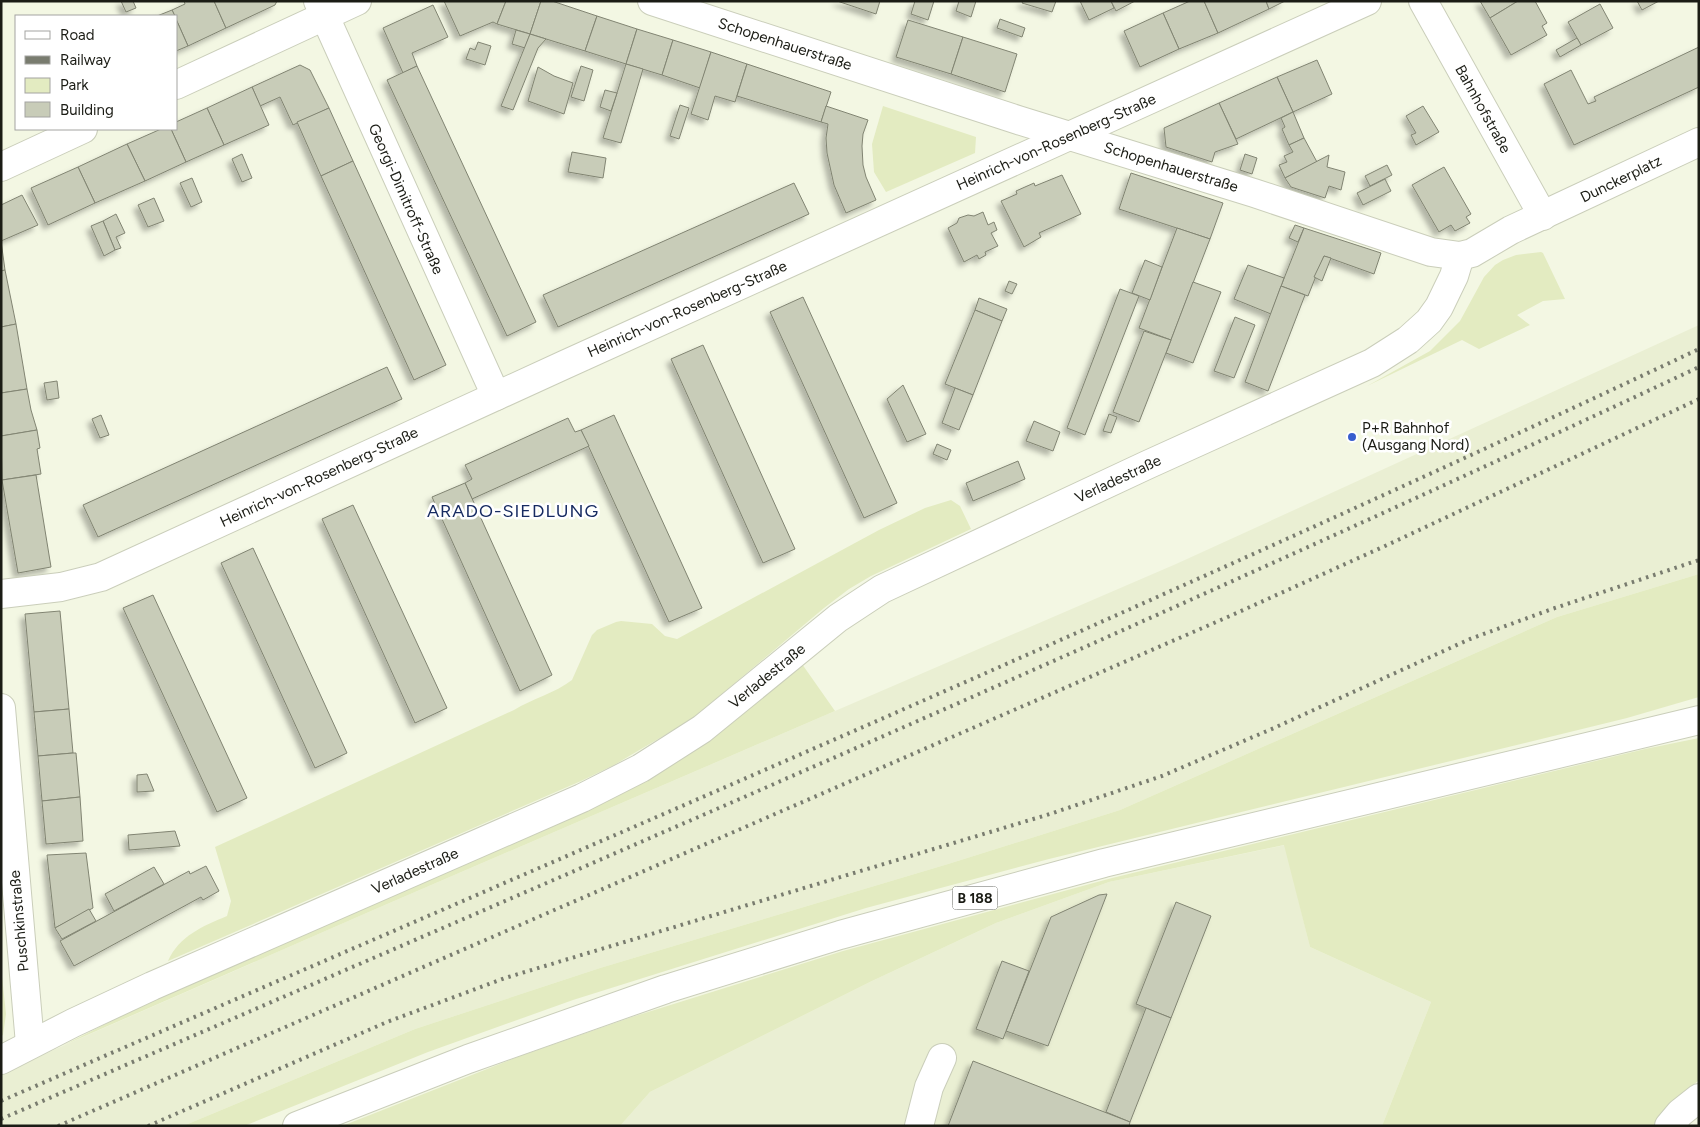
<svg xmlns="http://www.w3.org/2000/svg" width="1700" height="1127" viewBox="0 0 1700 1127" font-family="Figtree,sans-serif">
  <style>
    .built { fill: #eaefd3 }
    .green { fill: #e3ebc1 }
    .building { fill: #c8ccb8; stroke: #818472; filter: url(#shadow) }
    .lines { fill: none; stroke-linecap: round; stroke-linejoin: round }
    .minor-casing { stroke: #caceba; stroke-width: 30 }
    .major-casing { stroke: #caceba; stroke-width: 30 }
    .minor { stroke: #fff; stroke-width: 28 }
    .major { stroke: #fff; stroke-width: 28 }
    .rail { stroke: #797c6f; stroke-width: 4; stroke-dasharray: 2.5 5; stroke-linecap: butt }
    .poi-dot { fill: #375dce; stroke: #fff; stroke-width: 2 }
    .labels { text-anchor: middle; stroke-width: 5; stroke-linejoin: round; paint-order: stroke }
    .shield { fill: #fff; stroke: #5f605b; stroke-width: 1 }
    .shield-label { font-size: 14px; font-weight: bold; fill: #1b1c15 }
    .street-label { font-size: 15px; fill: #1b1c15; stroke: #fff }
    .poi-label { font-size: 15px; fill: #1b1c15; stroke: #fff; text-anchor: start }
    .quarter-label { font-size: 18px; letter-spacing: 1px; fill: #172b61; stroke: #fff }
  </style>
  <defs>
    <filter id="shadow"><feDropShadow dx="-4.5" dy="4.5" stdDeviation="2.5" flood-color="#0004"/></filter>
  </defs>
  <rect width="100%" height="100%" fill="#f3f7e3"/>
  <g class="built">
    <path d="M1699,325V574L1557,617L1120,810L948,864L600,968L415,1029L183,1126H1V1073L378,908L1176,564Z"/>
    <path d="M1285,845L1310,947L1431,1002L1382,1126H620L650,1092L872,981L996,923L1109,882Z"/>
  </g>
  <g class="green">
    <path d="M883,106L976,137L975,153L886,192L874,172L872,144Z"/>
    <path d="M1541,252L1543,253L1565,299L1543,301L1517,315L1530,325L1479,349L1462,340L1367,386L1430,351L1460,321L1484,277L1495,265L1503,260L1516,255Z"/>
    <path d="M951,500L960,506L971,529L871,576L849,589L824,608L692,719L614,765L581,781L168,961C179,936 203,926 227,916L231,901L215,847L514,710C532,699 555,693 572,680L592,635L597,630L616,622L621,621L652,624L665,636L677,639L879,530L925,508Z"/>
    <path d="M1699,574V697L1627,718L1049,859L866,908L573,1000L428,1052L244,1126H183L415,1029L600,968L948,864L1120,810L1557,617Z"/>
    <path d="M802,664L835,711L378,908L62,1046L155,999L602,803Z"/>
    <path d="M1699,738V1080L1686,1091L1653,1126H1382L1431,1002L1310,947L1284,845L1109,882L996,923L872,981L650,1092L620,1126H342L520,1056L632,1017L843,951L1112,878L1645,749Z"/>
    <path d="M1,967L6,1014L3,1035L1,1036Z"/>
  </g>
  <g class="building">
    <path d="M121,1H133L136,8L126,12Z"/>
    <path d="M184,1H214L226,28L188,46L172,10L185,4Z"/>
    <path d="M214,1H277L275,5L226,28Z"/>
    <path d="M444,1H506L497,24L493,22L460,36Z"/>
    <path d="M506,1H541L530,34L497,24Z"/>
    <path d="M541,1H552L597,16L585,51L530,34Z"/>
    <path d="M837,1H880L876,14Z"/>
    <path d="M915,1H934L928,20L911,14Z"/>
    <path d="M959,1H976L971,17L956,11Z"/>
    <path d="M1023,1H1056L1052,12L1022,3Z"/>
    <path d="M1080,1H1111L1114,8L1089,20Z"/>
    <path d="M1111,1H1135L1116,11Z"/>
    <path d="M1190,1H1204L1218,33L1179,49L1163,13Z"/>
    <path d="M1204,1H1266L1269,9L1218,33Z"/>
    <path d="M1266,1H1285L1269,9Z"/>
    <path d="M1480,1H1518L1490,18Z"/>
    <path d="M1518,1H1535L1547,23L1542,26L1547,35L1511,55L1490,18Z"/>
    <path d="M1637,1H1659L1642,10Z"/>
    <path d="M1600,4L1613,28L1581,45L1568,22Z"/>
    <path d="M433,5L448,37L412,53L417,66L403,73L383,28Z"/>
    <path d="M172,10L175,16H157Z"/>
    <path d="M1163,13L1179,49L1140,67L1124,31Z"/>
    <path d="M597,16L637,29L626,64L585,51Z"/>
    <path d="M176,19L188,46L176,51Z"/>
    <path d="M1000,19L1025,28L1022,37L997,28Z"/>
    <path d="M908,20L963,37L951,74L896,57Z"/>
    <path d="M637,29L673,40L662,75L626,64Z"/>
    <path d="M516,30L530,34L525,48L512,44Z"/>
    <path d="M530,34L546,39L538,48L513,110L501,106Z"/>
    <path d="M963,37L1017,54L1005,92L951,74Z"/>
    <path d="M1577,38L1581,45L1560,57L1556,50Z"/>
    <path d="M673,40L711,52L700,88L662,75Z"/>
    <path d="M478,42L491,46L485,65L466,59L470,48L475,50Z"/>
    <path d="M1699,47V87L1574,145L1544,84L1571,70L1588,104L1596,101L1594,97Z"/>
    <path d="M711,52L747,64L735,102L715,96L708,120L691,114Z"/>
    <path d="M1317,60L1332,94L1293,112L1277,77Z"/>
    <path d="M626,64L643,69L621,143L603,138Z"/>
    <path d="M747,64L831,92L821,122L737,96Z"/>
    <path d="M300,65L310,70L329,108L293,125L280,97L260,106L252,87Z"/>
    <path d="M417,66L536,322L507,336L387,80Z"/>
    <path d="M581,66L593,70L584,101L571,97Z"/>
    <path d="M538,67L554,76L573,83L564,114L528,101Z"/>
    <path d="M1277,77L1293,112L1236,139L1219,103Z"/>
    <path d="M252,87L269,125L224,145L207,108Z"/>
    <path d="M605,90L617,93L611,111L600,107Z"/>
    <path d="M1219,103L1238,144L1215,152L1212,162L1166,147L1164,128Z"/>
    <path d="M680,105L689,108L679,139L670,136Z"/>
    <path d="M826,106L868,120L863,134L862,146L863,165L866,177L876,200L846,213L834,185L827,153L826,138L828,124L821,122Z"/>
    <path d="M1423,106L1439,132L1416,145L1411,135L1416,133L1406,116Z"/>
    <path d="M207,108L224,145L186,162L171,129H176V122Z"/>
    <path d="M329,108L353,161L321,176L297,122Z"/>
    <path d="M1293,112L1304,138L1289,145L1282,129L1285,127L1281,118Z"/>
    <path d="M161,129H171L186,162L145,181L127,144Z"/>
    <path d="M1304,138L1317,162L1285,178L1279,165L1287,162L1284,156L1293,152L1289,145Z"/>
    <path d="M127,144L145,181L95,203L78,167Z"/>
    <path d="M572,152L606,158L603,178L568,172Z"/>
    <path d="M242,154L252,178L242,182L232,159Z"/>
    <path d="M1245,154L1257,158L1252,174L1240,170Z"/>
    <path d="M1329,155L1327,167L1345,172L1341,190L1329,186L1325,198L1291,187L1285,178Z"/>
    <path d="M353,161L446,365L414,380L321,176Z"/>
    <path d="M1387,165L1392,175L1370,186L1365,176Z"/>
    <path d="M78,167L95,203L48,225L31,188Z"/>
    <path d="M1444,167L1471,214L1466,217L1470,223L1455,231L1451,225L1439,232L1412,185Z"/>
    <path d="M1131,173L1223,203L1210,239L1119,209Z"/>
    <path d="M1062,175L1081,214L1039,233L1041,237L1024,247L1001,201L1017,194L1016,191L1034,183L1035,186Z"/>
    <path d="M192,178L202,202L191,207L180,183Z"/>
    <path d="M1385,179L1391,191L1363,205L1357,193Z"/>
    <path d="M794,183L809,214L558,327L543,295Z"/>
    <path d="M22,195L38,225L1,241L5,270L1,271V205Z"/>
    <path d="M154,198L164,221L148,227L138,205Z"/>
    <path d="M983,212L988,225L994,222L997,230L991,233L998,246L985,252L986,255L979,259L977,255L964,262L948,228L957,223L959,218L968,215L974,216Z"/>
    <path d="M116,214L125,233L116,237L121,248L115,250L103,221Z"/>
    <path d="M103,221L115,250L104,256L91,226Z"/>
    <path d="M1295,225L1304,228L1298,242L1289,238Z"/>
    <path d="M1177,228L1210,239L1171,340L1139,328Z"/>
    <path d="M1304,228L1381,253L1374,274L1324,256L1308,296L1281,286Z"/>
    <path d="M1324,256L1331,258L1322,281L1314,277Z"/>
    <path d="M1145,260L1162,267L1150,300L1132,293Z"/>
    <path d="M1248,265L1284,278L1271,314L1234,299Z"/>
    <path d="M5,270L16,324L1,327V271Z"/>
    <path d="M1009,281L1017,284L1012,294L1005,291Z"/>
    <path d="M1193,282L1221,292L1193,363L1166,353Z"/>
    <path d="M1281,286L1305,295L1268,391L1245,382Z"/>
    <path d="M1120,289L1139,296L1085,435L1067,428Z"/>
    <path d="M803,297L897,503L864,518L770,312Z"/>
    <path d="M979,298L1007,309L1002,321L975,310Z"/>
    <path d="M975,310L1002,321L973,395L945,384Z"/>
    <path d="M1235,317L1255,325L1234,378L1214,371Z"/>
    <path d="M16,324L27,389L1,393V327Z"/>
    <path d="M1144,331L1171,340L1139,422L1113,412Z"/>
    <path d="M703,345L795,549L763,563L671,359Z"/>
    <path d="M387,367L402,399L98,537L83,505Z"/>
    <path d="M57,381L59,398L47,400L44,383Z"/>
    <path d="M903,385L926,434L907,442L887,399Z"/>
    <path d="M955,388L973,395L959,430L942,423Z"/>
    <path d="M27,389L31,410L37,430L1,436V393Z"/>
    <path d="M1109,414L1117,417L1111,433L1103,431Z"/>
    <path d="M101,415L109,435L100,438L92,419Z"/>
    <path d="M614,415L702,608L669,622L581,430Z"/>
    <path d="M568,418L575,432L581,430L589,446L472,499L465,483L472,479L465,465Z"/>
    <path d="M1034,421L1060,432L1053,451L1026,441Z"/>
    <path d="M37,430L40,448L37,449L41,474L2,480L1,436Z"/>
    <path d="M937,444L951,450L947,460L933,454Z"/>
    <path d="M1018,461L1025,479L973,501L966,483Z"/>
    <path d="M36,475L51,567L18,573L2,480Z"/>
    <path d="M465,483L552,675L520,691L432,497Z"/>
    <path d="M353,505L447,708L415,723L322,519Z"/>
    <path d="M253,548L347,753L315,768L221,563Z"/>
    <path d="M153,595L247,798L217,812L123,608Z"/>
    <path d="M60,611L69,709L34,712L25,614Z"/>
    <path d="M69,709L73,753L38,756L34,712Z"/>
    <path d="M73,753H76L80,797L42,801L38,756Z"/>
    <path d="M147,774L154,791L137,792V775Z"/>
    <path d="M80,797L83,841L46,844L42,801Z"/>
    <path d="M175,831L180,846L129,850L128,835Z"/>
    <path d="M86,853L93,908L55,928L47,855Z"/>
    <path d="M206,866L219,891L203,900L201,897L74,966L60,941L189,871L190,874Z"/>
    <path d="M154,867L164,884L114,911L105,894Z"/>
    <path d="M1107,894L1048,1046L1006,1031L1051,917L1099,895Z"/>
    <path d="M1176,902L1211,916L1171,1018L1136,1004Z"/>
    <path d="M89,909L96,921L62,939L55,928Z"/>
    <path d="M1002,961L1029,971L1003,1039L976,1029Z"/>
    <path d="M1146,1008L1171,1018L1130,1122L1106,1112Z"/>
    <path d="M973,1061L1130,1122L1129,1126H948Z"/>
  </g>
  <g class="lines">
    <g class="minor-casing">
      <g id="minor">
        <path d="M318,1L496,396"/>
        <path d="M652,1L1018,120L1254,193L1431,252L1460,256L1472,253L1511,230L1699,142"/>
        <path d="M1423,1L1543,216"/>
        <path d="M176,85L357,1"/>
        <path d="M1,167L83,129"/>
        <path d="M1,594L61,587L101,577L564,365L1367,1"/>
        <path d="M1,708L30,1044"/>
        <path d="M1,1060L73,1023L152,986L582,798L641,768L702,729L838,618L882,589L1147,465L1372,363L1408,340L1429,321L1439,307L1454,276L1460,256"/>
        <path d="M919,1126L929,1087L942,1058"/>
        <path d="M1669,1126L1680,1113L1699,1098"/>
      </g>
    </g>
    <g class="major-casing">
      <path id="major" d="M297,1126L468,1059L666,989L840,935L1104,863L1699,720"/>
    </g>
    <use href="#minor" class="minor"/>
    <use href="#major" class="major"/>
    <g class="rail">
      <path d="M1,1101C569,854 1139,613 1699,349"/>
      <path d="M1,1119C569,873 1139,630 1699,367"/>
      <path d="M58,1126L1230,616L1385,546L1699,399"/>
      <path d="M148,1126L387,1022L505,978L1050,814L1162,776L1274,728L1470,639L1552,609L1699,560"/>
    </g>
  </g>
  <circle class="poi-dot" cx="1352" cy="437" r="5"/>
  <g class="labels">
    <rect class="shield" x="952.5" y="886.5" width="45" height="23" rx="4"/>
    <g class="shield-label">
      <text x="975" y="903">B 188</text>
    </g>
    <g class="street-label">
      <text transform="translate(785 44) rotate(18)" y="5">Schopenhauerstraße</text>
      <text transform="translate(1483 109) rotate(61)" y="5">Bahnhofstraße</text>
      <text transform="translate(1056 142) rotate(-24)" y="5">Heinrich-von-Rosenberg-Straße</text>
      <text transform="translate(1171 167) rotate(17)" y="5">Schopenhauerstraße</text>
      <text transform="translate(1621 179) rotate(-26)" y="5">Dunckerplatz</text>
      <text transform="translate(406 199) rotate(66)" y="5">Georgi-Dimitroff-Straße</text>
      <text transform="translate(687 309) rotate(-24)" y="5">Heinrich-von-Rosenberg-Straße</text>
      <text transform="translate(319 477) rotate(-25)" y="5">Heinrich-von-Rosenberg-Straße</text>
      <text transform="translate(1118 479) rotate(-25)" y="5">Verladestraße</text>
      <text transform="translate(767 676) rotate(-39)" y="5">Verladestraße</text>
      <text transform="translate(415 871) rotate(-24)" y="5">Verladestraße</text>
      <text transform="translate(19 921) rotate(-95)" y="5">Puschkinstraße</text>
    </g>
    <g class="poi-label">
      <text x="1362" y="433">P+R Bahnhof<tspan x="1362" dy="17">(Ausgang Nord)</tspan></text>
    </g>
    <g class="quarter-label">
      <text x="513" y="517">ARADO-SIEDLUNG</text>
    </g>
  </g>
  <rect width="1700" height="1127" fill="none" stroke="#1b1c15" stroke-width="5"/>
  <rect x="15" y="15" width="162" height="115" fill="#ffffff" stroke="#a4a4a1"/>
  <rect x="25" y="31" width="25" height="8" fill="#ffffff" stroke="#a4a4a1"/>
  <text x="60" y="40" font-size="15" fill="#1b1c15">Road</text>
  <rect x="25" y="56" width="25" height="8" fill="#797c6f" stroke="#a4a4a1"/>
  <text x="60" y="65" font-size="15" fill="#1b1c15">Railway</text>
  <rect x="25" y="78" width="25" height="15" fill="#e3ebc1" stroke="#a4a4a1"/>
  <text x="60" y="90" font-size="15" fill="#1b1c15">Park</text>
  <rect x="25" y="102" width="25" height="15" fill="#c8ccb8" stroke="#a4a4a1"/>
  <text x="60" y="115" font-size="15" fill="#1b1c15">Building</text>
</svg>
